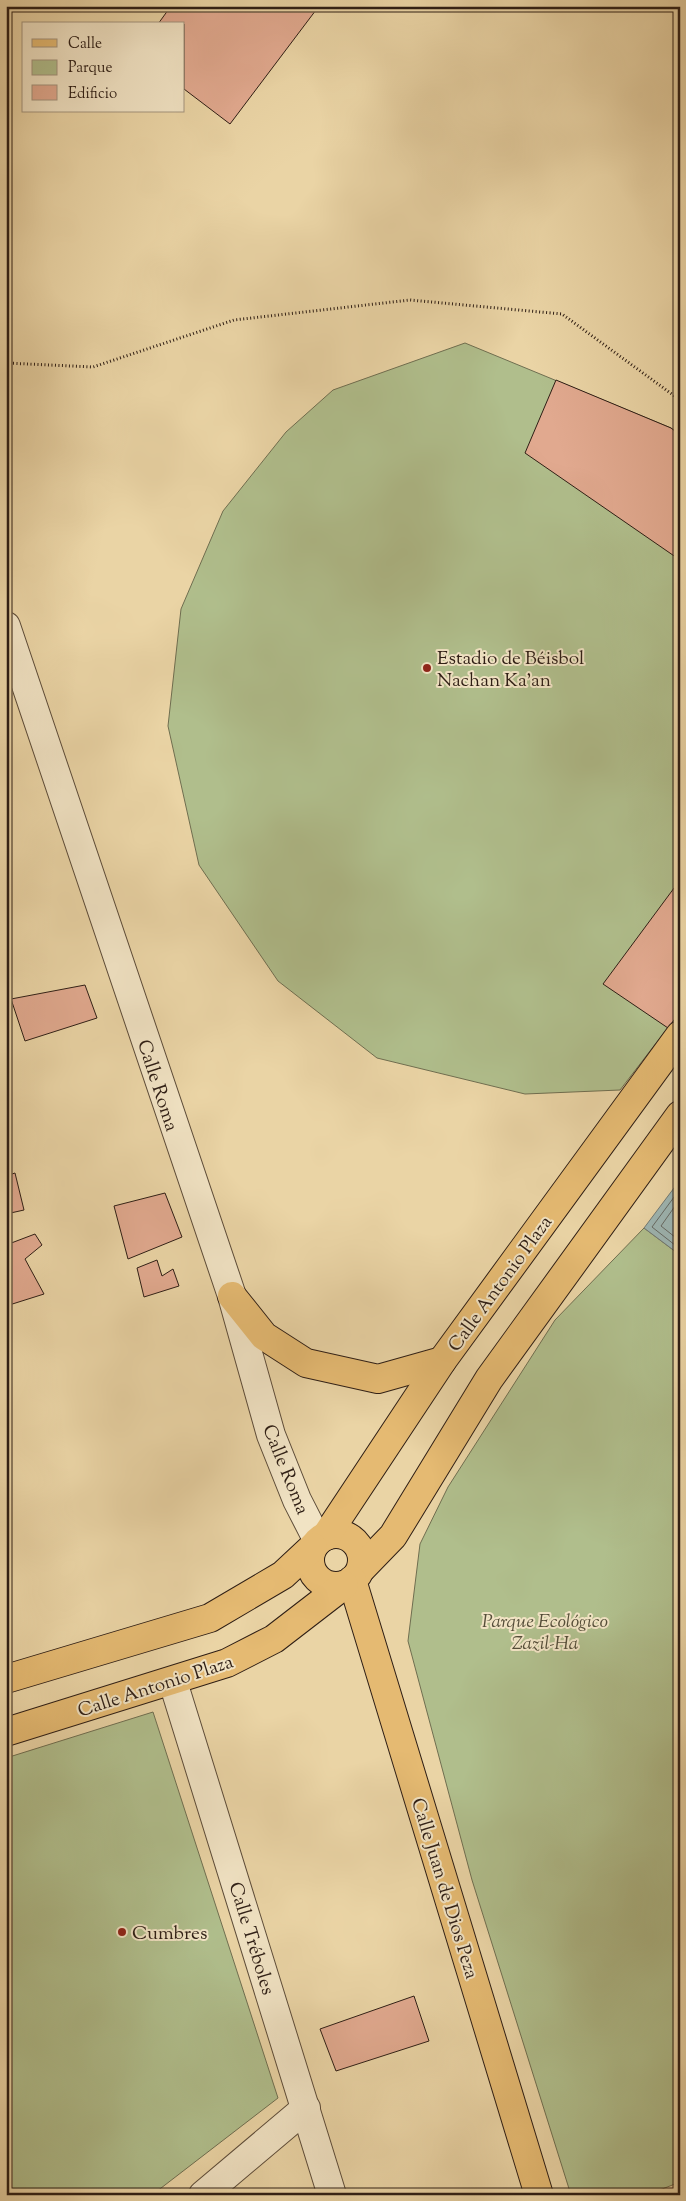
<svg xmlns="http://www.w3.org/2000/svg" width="686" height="2201" viewBox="0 0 686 2201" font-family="'Sorts Mill Goudy',serif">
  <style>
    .green { fill: #b0be8c; stroke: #6f6e50 }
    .water { fill: #9db5b2; stroke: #717973 }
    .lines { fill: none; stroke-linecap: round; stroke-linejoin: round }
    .shore { stroke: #666a64; stroke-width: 1 }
    .building { fill: #e1a98f; stroke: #2e1e15 }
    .minor-casing { stroke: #5d4c39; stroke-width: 30 }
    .major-casing { stroke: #2e1e15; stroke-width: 30 }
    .path { stroke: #2e1e15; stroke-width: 3; stroke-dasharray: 1 2.5; stroke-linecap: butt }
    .minor { stroke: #f1e3c4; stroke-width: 28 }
    .major { stroke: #e5ba72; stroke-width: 28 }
    .poi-dot { fill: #8f2418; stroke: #f1e3c4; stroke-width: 2 }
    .labels { text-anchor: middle; stroke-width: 4; stroke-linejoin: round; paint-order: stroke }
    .poi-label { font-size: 19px; fill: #2e1e15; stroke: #f1e3c4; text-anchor: start }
    .street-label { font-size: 19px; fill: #2e1e15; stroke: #f1e3c4 }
    .park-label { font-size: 19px; font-style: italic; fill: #554e39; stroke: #f1e3c4 }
  </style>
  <rect width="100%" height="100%" fill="#ead4a5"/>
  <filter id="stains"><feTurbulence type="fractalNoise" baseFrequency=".004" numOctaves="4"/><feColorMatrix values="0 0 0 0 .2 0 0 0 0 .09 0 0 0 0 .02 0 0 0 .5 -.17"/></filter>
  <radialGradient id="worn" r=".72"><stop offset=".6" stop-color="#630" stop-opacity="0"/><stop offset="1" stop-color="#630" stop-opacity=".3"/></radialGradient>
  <g class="green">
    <path d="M465,343L671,428L680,435V1012L620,1090L525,1094L377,1058L278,981L199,865L168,726L181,609L223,511L286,432L333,390Z"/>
    <path d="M644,1228L680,1255V2182L647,2195H571L472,1880L408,1641L420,1544L448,1487L555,1320Z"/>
    <path d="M153,1712L278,2098L152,2195H6V1758Z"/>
  </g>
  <path class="water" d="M680,1180V1255L644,1228Z"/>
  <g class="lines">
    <g class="shore">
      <path d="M680,1189L652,1227L680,1249"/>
      <path d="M680,1199L661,1226L680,1241"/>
    </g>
  </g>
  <g class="building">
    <path d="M171,6H319L230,124L184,89V24H158Z"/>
    <path d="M556,380L671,428L680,435V560L525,453Z"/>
    <path d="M680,880V1012L668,1028L603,984Z"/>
    <path d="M85,985L97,1018L25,1041L11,999Z"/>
    <path d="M15,1173L24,1210L6,1214V1176Z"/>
    <path d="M165,1193L182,1237L128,1259L114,1206Z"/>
    <path d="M35,1234L42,1245L25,1259L44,1294L6,1306V1245Z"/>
    <path d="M157,1260L162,1276L173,1269L179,1286L144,1297L137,1268Z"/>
    <path d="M414,1996L429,2041L336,2071L320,2029Z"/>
  </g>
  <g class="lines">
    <g class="minor-casing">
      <g id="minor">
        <path d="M6,626L232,1296L271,1435L297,1500L318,1541"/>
        <path d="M173,1682L332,2195"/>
        <path d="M203,2195L306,2108"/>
      </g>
    </g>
    <g class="major-casing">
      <g id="major">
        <path d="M232,1296L264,1336L306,1363L378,1379L442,1361"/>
        <circle cx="336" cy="1560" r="26"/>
        <path d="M326,1536L442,1361L680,1035"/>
        <path d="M362,1568L393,1536L489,1379L680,1115"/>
        <path d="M352,1580L539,2195"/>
        <path d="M6,1679L210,1618L283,1575L313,1547"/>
        <path d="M6,1732L227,1663L274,1639L344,1585"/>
      </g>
    </g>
    <path class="path" d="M6,363L93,367L234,320L410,300L562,314L680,400"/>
    <use href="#minor" class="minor"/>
    <use href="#major" class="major"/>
  </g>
  <g class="poi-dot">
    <circle cx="427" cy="668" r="5"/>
    <circle cx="122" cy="1932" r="5"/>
  </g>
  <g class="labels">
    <g class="poi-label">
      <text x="437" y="664">Estadio de Béisbol<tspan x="437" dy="22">Nachan Ka'an</tspan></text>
      <text x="132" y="1939">Cumbres</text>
    </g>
    <g class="street-label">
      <text transform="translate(159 1085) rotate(72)" y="7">Calle Roma</text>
      <text transform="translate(499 1283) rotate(-54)" y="7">Calle Antonio Plaza</text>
      <text transform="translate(287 1469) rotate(68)" y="7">Calle Roma</text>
      <text transform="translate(155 1685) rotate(-18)" y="7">Calle Antonio Plaza</text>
      <text transform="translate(446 1888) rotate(73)" y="7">Calle Juan de Dios Peza</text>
      <text transform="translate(253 1938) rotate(73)" y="7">Calle Tréboles</text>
    </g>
    <g class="park-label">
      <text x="545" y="1627">Parque Ecológico<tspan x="545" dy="22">Zazil-Ha</tspan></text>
    </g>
  </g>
  <rect width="686" height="2201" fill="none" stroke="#ead4a5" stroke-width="25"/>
  <rect x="8" y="8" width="671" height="2186" fill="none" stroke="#2e1e15" stroke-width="2.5"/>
  <rect x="12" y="12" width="661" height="2176" fill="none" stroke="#2e1e15"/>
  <rect x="22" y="22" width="162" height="90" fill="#f1e3c4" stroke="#a3947e"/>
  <rect x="32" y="39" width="25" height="8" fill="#e5ba72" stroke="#a3947e"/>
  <text x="68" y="48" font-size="15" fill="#2e1e15">Calle</text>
  <rect x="32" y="60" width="25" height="15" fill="#b0be8c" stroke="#a3947e"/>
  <text x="68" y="72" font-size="15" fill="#2e1e15">Parque</text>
  <rect x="32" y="85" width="25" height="15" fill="#e1a98f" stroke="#a3947e"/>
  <text x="68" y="98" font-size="15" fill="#2e1e15">Edificio</text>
  <rect width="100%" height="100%" filter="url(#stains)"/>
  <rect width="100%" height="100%" fill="url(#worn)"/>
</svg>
